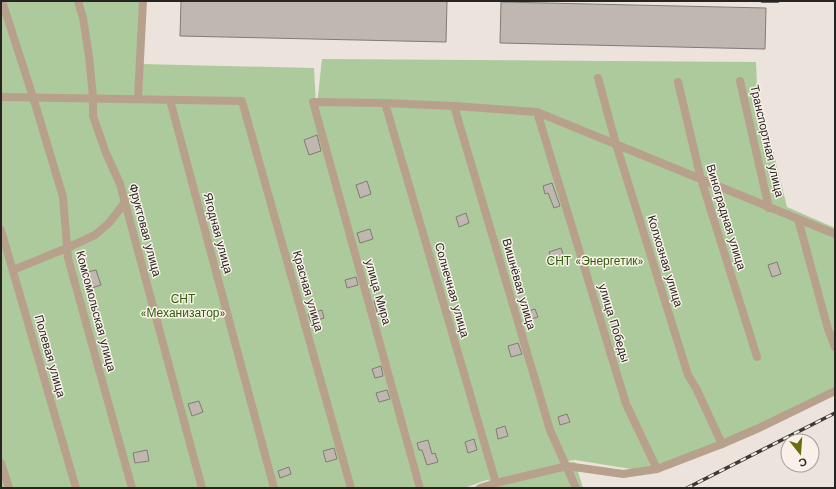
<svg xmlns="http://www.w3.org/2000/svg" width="836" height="489" viewBox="0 0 836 489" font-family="'Work Sans',sans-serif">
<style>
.green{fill:#acca9b}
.building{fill:#bfb7b0;stroke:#827b74}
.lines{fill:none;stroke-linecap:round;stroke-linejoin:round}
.minor{stroke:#b8a18c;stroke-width:8}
.rail-casing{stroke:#3c3935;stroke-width:3.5}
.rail{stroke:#f9f1e9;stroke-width:2;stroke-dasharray:6;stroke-linecap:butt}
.labels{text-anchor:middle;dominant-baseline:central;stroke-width:3;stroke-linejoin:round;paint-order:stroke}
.street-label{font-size:12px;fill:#272421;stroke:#f9f1e9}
.park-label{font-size:12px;fill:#315d09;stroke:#f9f1e9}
</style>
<rect width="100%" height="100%" fill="#ece4dc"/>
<g class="green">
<polygon points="1,1 145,1 141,64 314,68 316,106 422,488 1,488"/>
<polygon points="322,59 756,62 757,86 787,207 835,228 835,394 656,473 575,460 568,461 569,463 575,462 583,488 471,488 488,482 494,482 487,480 464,488 424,488 317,105"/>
</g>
<g class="building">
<polygon points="181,1 447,1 446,42 180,36"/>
<polygon points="501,2 766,8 765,49 500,43"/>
<polygon points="317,135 321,151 309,155 304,140"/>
<polygon points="367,181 371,194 360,198 356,185"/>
<polygon points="552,183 560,206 554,208 548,193 545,194 543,186"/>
<polygon points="466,213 469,223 459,227 456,217"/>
<polygon points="370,229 373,239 360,243 357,233"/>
<polygon points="561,248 564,257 552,260 549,252"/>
<polygon points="777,262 781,274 772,277 768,265"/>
<polygon points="96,270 101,285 88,289 84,273"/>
<polygon points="356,277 358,285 347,288 345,280"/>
<polygon points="381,298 385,310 377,312 374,301"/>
<polygon points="535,309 538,317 528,320 525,312"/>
<polygon points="322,310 324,318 311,322 308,314"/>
<polygon points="518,343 522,354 511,357 508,346"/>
<polygon points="381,366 383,376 375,378 372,369"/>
<polygon points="387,390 390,399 379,402 376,393"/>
<polygon points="199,401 203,412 192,416 188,404"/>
<polygon points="567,414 570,422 560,425 558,417"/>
<polygon points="505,426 508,436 498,439 496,429"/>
<polygon points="474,439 477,450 468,453 465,442"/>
<polygon points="428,440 432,454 435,453 438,462 427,465 422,450 419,450 417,443"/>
<polygon points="334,448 337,459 326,462 323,451"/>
<polygon points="147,450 149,461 135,463 133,453"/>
<polygon points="289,467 291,474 280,478 278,471"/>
</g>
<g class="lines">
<g class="minor">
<polyline points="2,1 33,97 63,197 68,258 132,488"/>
<polyline points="78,1 83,18 89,56 93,98 93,116 106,153 120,184 202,488"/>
<polyline points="598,78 616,144 688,375 696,388 722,444"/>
<polyline points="740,81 769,208"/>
<polyline points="678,82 701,179 757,357"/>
<polyline points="1,97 242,101 351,488"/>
<polyline points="138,98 143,1"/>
<polyline points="170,100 274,488"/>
<polyline points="385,103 496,483"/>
<polyline points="454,106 550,430 576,488"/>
<polyline points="537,112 626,404 657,469"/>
<polyline points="798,219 828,329 835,347"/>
<polyline points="1,230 76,488"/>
<polyline points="13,270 67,248 95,235 110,222 125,202"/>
<polyline points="1,463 9,488"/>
<polyline points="420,488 313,102 385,103 454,106 537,112 835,234"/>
<polyline points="480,488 496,483 567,466 623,474 657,469 722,444 759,428 835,391"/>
</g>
<defs>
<g id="rail">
<polyline points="762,1 778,1"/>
<polyline points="687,488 835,413"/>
</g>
</defs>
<use href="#rail" class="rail-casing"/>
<use href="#rail" class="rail"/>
</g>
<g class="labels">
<g class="street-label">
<text transform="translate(767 141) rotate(77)">Транспортная улица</text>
<text transform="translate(726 217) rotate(73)">Виноградная улица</text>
<text transform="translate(145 230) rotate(75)">Фруктовая улица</text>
<text transform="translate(218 233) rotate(75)">Ягодная улица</text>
<text transform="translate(665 261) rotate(73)">Колхозная улица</text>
<text transform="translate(519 284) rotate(74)">Вишнёвая улица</text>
<text transform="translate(452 290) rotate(74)">Солнечная улица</text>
<text transform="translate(308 291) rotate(74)">Красная улица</text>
<text transform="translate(378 292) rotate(74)">улица Мира</text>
<text transform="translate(96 311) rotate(75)">Комсомольская улица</text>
<text transform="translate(614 323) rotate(73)">улица Победы</text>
<text transform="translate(50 356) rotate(74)">Полевая улица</text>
</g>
<g class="park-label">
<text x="595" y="261">СНТ «Энергетик»</text>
<text x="183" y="299">СНТ<tspan x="183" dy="14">«Механизатор»</tspan></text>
</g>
</g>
<rect width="836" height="489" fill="none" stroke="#272421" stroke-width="4"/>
<g transform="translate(800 453) rotate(163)"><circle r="19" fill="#f9f1e9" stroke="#a59f99"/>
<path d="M0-3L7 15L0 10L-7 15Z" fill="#6b6c0d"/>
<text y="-6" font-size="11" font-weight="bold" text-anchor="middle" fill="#272421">С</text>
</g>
</svg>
